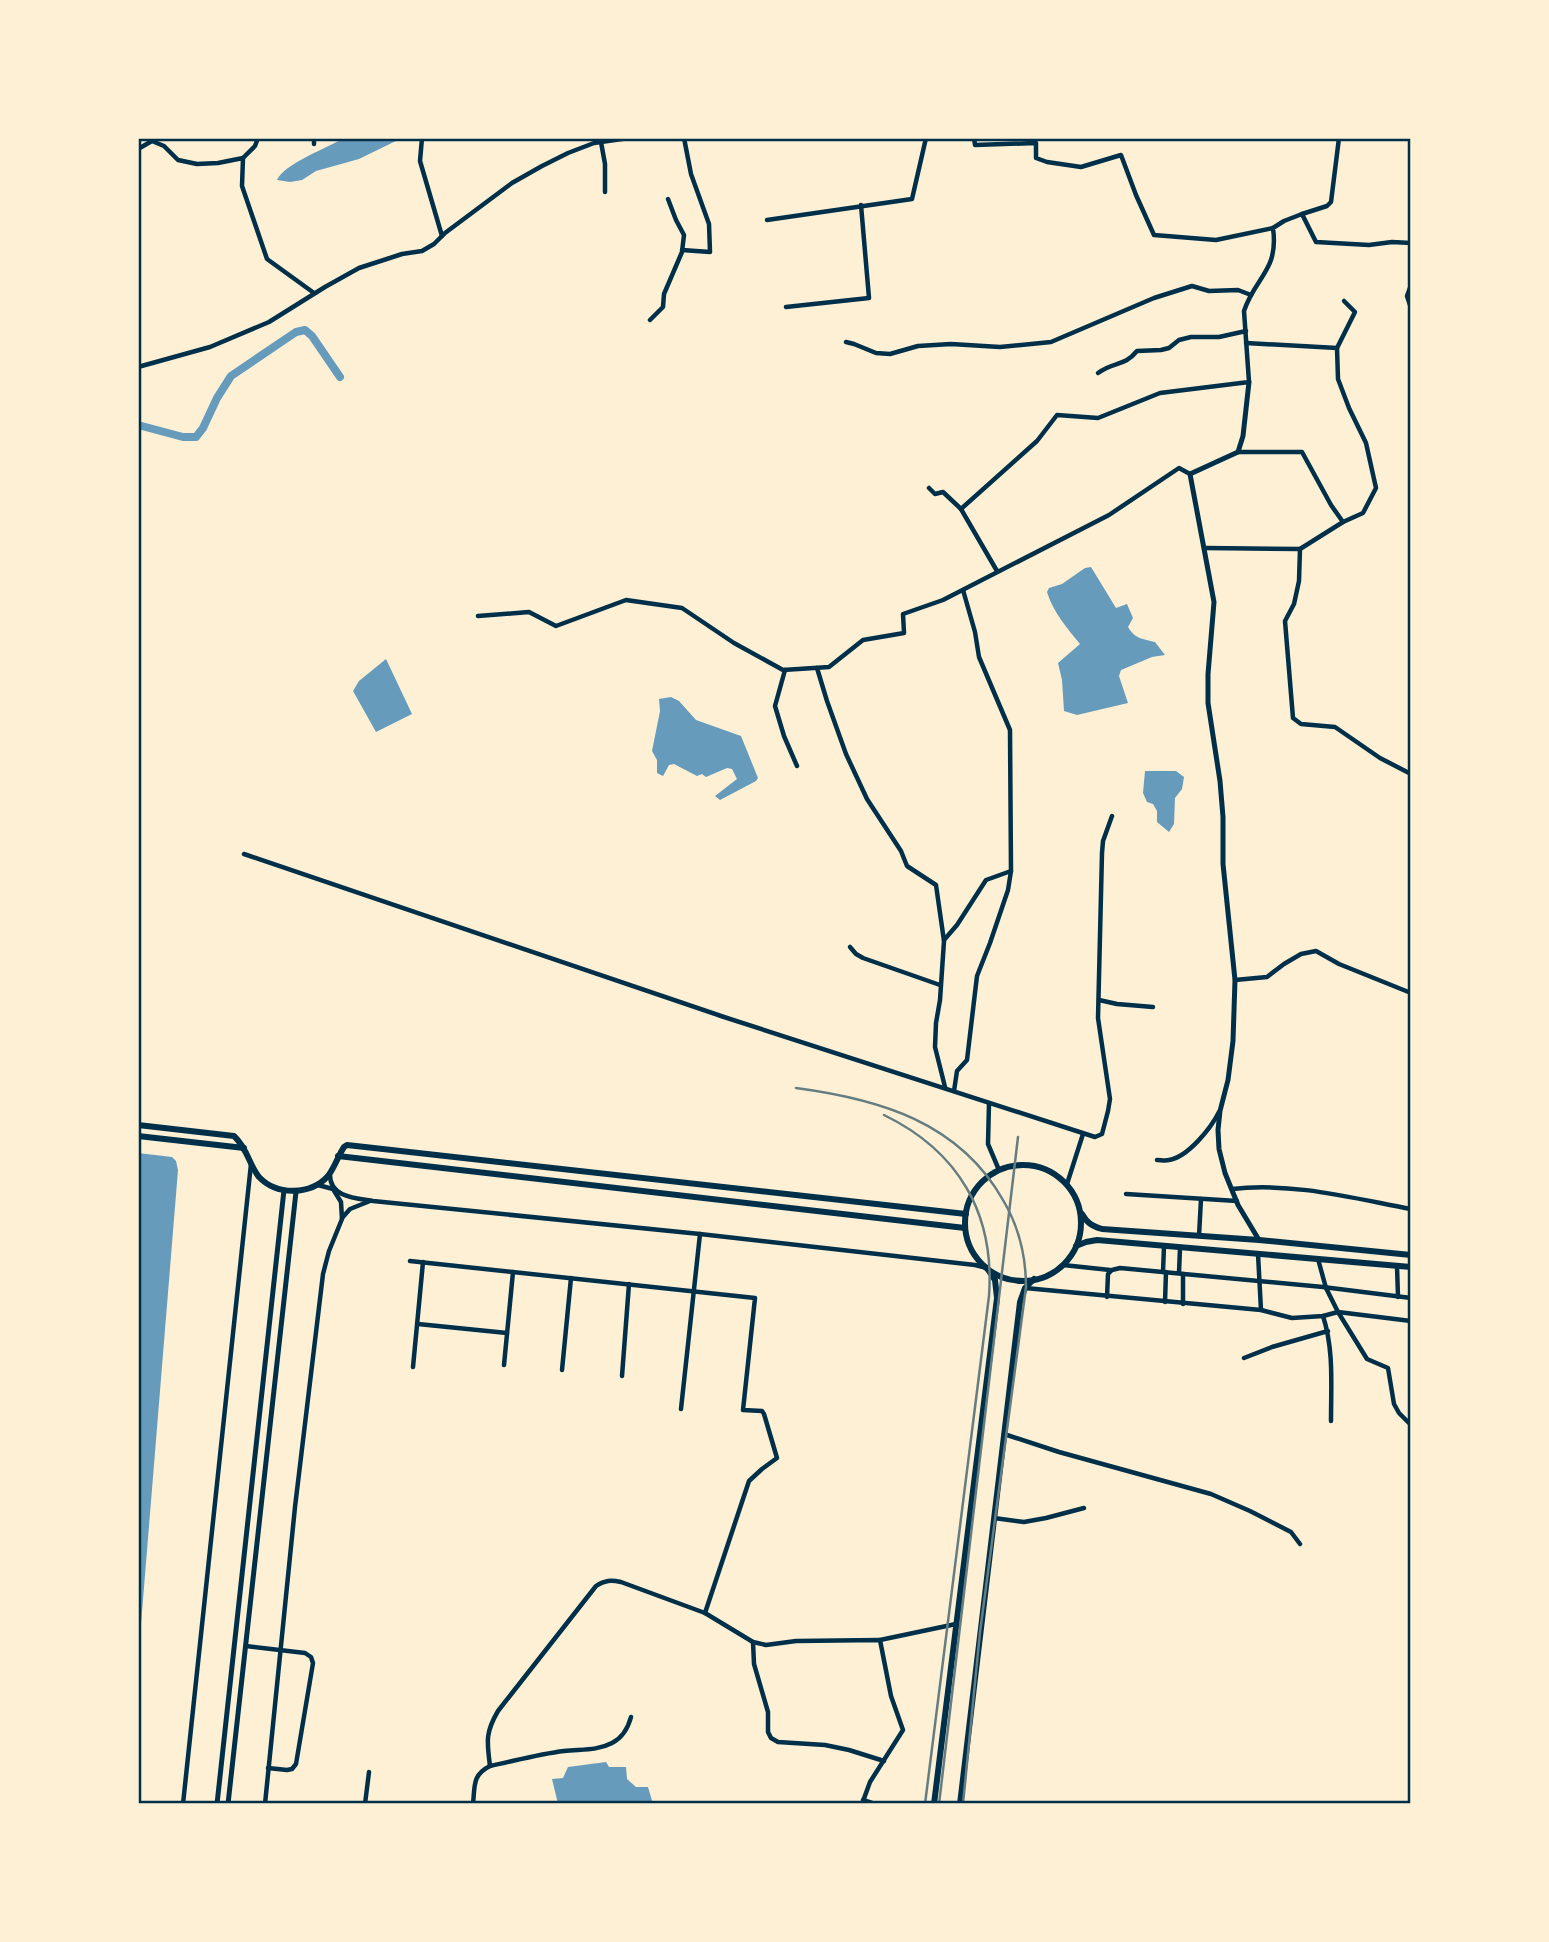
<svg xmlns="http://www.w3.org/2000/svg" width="1549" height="1942" viewBox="0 0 1549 1942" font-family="Arial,sans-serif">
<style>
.water{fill:#669bbc}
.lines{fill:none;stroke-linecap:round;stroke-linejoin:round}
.canal{stroke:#669bbc;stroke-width:8}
.minor{stroke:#003049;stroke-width:4.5}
.tertiary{stroke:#003049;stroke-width:5}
.secondary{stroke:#003049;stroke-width:6}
.rail{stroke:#657d81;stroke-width:2.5}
.neatline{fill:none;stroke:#003049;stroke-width:2.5}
</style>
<rect width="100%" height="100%" fill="#fdf0d5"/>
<g class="water">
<path d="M344,138H402L359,159L316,171L302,180L290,182L277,180C284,164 327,148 344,138Z"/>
<path d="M1091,567L1116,608L1127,604L1133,618L1128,627C1135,639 1143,639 1155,642L1165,655L1152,657L1121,670L1119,676L1128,703L1077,715L1064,711L1062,680L1058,663L1080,644C1067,628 1053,612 1047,592L1049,588L1062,584L1085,568Z"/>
<polygon points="386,659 412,714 376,732 353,691 359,681"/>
<polygon points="671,697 679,701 696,720 741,736 758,778 756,781 720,800 715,796 737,779 732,769 727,768 706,777 702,774 697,776 674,764 669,765 663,776 657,773 657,760 652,751 660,711 659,699"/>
<polygon points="1145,771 1176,771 1184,777 1182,789 1175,798 1174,824 1169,832 1157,822 1157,811 1153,804 1147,802 1143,793"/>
<polygon points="138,1153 172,1157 176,1161 178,1170 138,1661"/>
<polygon points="606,1762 609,1767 626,1767 627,1779 636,1787 648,1787 653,1804 558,1804 552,1779 563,1778 568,1767"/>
</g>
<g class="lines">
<polyline class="canal" points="138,425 183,437 196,437 203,428 217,398 231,376 296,332 305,330 312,336 340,377"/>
<g class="minor">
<polyline points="422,138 420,161 442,236"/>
<polyline points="974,138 975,145 1036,143 1036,158 1047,162 1081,167 1121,155 1136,195 1154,235 1216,240 1273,228"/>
<polyline points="601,142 605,164 605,192"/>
<polyline points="314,144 314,138"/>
<polyline points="138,149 152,141 164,146 178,160 197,164 218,163 243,158 242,186 267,259 314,293"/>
<polyline points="243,158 255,146 258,138"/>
<polyline points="1302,214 1327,206 1331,202 1339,138"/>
<polyline points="767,220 912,199 926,138"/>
<polyline points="682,250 710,252 709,224 691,174 684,138"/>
<polyline points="1411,285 1407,296 1411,308"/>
<polyline points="786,307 869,298 861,205"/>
<polyline points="650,320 663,307 664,294 682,252 684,235 676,220 668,199"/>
<polyline points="846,342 854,344 876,353 890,354 918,346 951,344 1000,347 1051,342 1154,298 1192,286 1209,291 1238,290 1251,295"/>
<polyline points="1246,343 1337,348 1338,379 1349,408 1366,443 1376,488 1363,513 1343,522"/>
<polyline points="1337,348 1355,312 1344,301"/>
<polyline points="138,367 210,347 269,322 325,287 359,268 402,254 422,251 434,244 445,233 512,183 542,166 568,153 594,143 629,138"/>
<path d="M1098,373C1114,361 1124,367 1137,351L1161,350L1169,348L1179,340L1191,337H1219L1246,331"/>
<polyline points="1238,452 1302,452 1331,505 1343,522 1300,549 1299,581 1294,604 1285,621 1293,718 1301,724 1335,727 1380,758 1411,774"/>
<polyline points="929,488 935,494 943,492 961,509 997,571"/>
<path d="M961,509L1037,441L1057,415L1098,418L1160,393L1249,382L1244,311C1255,277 1279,271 1273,228L1284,221L1302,214L1316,242L1369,245L1392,242L1411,243"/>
<polyline points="1205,548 1300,549"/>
<polyline points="478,616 529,612 556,626 626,600 682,608 734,643 783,670 829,667 863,640 904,633 903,614 943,600 1109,515 1179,468 1190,474"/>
<polyline points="817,668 827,701 846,754 867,799 901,851 907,866 936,885 944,941 940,1000 936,1023 935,1047 945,1087"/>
<polyline points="785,670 775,706 784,736 797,766"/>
<polyline points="244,854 721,1016 1095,1137 1102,1134 1108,1111 1110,1099 1098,1018 1102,853 1103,841 1112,816"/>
<polyline points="944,940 957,925 986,880 1011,871"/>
<polyline points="850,947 856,954 863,958 940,985"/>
<polyline points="1235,980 1267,977 1284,964 1301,954 1316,951 1339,964 1411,993"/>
<polyline points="1099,1000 1117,1004 1153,1007"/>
<polyline points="954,1091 957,1071 967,1060 977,976 990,943 1008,890 1011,871 1010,730 979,657 975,632 963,590"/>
<polyline points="989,1103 988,1144 999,1170"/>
<path d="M1157,1160C1161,1160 1165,1161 1169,1160C1188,1157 1211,1128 1219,1112"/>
<path d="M330,1175C330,1197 355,1198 373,1201L700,1234L975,1265L987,1268"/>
<polyline points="1067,1184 1083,1134"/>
<path d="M1232,1189C1292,1182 1352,1198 1411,1209"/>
<polyline points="1126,1194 1237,1201"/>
<polyline points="342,1218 350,1209 370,1201"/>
<polyline points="1199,1236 1201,1199"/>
<polyline points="1258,1254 1261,1310"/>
<polyline points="1318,1259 1326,1288 1338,1312 1367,1359 1388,1368 1394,1404 1399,1413 1411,1425"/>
<polyline points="410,1261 755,1298 743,1410 762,1411 764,1414 777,1458 762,1469 749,1481 705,1613"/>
<polyline points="1063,1265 1110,1270"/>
<polyline points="1397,1266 1398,1297"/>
<polyline points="1163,1272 1164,1246"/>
<polyline points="1179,1273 1180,1248"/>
<polyline points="1025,1288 1261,1310 1292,1318 1323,1316 1338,1312 1411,1321"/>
<polyline points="1107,1297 1108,1274 1112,1270 1120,1268 1323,1287 1411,1298"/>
<polyline points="1165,1302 1166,1272"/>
<polyline points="1183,1304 1183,1274"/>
<path d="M1323,1316C1334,1350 1331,1385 1331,1421"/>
<polyline points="418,1324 507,1333"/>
<polyline points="1244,1358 1272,1347 1328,1331"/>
<polyline points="504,1365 513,1272"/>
<polyline points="413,1367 423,1262"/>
<polyline points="562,1370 571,1278"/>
<polyline points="622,1376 629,1284"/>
<polyline points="681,1409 700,1234"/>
<polyline points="1004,1434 1059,1452 1211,1494 1250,1511 1291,1532 1300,1544"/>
<polyline points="994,1518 1024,1522 1046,1518 1084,1508"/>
<polyline points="880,1640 956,1624"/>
<polyline points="753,1642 754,1664 768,1712 768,1732 771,1738 778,1742 825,1745 849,1750 884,1761"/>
<polyline points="246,1646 305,1653 311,1657 313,1663 296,1764 292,1769 287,1770 268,1768"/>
<path d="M490,1766C487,1742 485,1733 498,1711L596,1586C605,1580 611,1580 621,1582L705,1613L753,1642L766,1645L796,1641L880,1640L891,1696L903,1730L870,1782L862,1804"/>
<polyline points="863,1800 875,1804"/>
<polyline points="183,1804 251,1164"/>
<polyline points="265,1804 295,1507 323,1274 329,1251 342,1219 341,1202 333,1189 318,1185"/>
<polyline points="365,1804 369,1772"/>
<path d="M473,1804C475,1786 472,1775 490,1766C514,1761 539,1754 564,1751C581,1749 597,1751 612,1743C622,1738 628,1728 631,1717"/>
</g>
<g class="tertiary">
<polyline points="1249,382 1243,436 1238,452 1190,474 1214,602 1208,674 1208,703 1220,781 1223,817 1223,864 1235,980 1233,1041 1228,1080 1220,1111 1218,1130 1219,1149 1225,1173 1238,1205 1259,1240"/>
<polyline points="217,1804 284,1190"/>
<polyline points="228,1804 296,1192"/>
</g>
<g class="secondary">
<path d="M138,1125L234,1136C248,1149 249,1165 259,1177C277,1196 311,1195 328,1176C335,1167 338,1156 344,1147L347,1145L966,1214"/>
<polyline points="138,1136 244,1148"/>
<polyline points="338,1156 965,1228"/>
<circle cx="1023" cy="1223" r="58"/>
<path d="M1082,1214C1087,1223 1092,1226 1102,1229L1259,1240L1411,1255"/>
<polyline points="1076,1246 1086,1242 1097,1240 1411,1267"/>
<polyline points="934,1804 997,1298 995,1280 987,1268"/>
<polyline points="960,1804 1020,1302 1025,1288 1034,1279"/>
</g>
<g class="rail">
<path d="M796,1088C879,1099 959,1122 1003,1200C1019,1227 1026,1256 1026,1287L980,1632L963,1804"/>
<path d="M884,1115C958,1151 995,1213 989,1296L925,1804"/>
<polyline points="939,1804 1018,1137"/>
</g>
</g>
<rect width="1549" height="1942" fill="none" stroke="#fdf0d5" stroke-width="280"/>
<rect x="140" y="140" width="1269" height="1662" class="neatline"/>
</svg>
